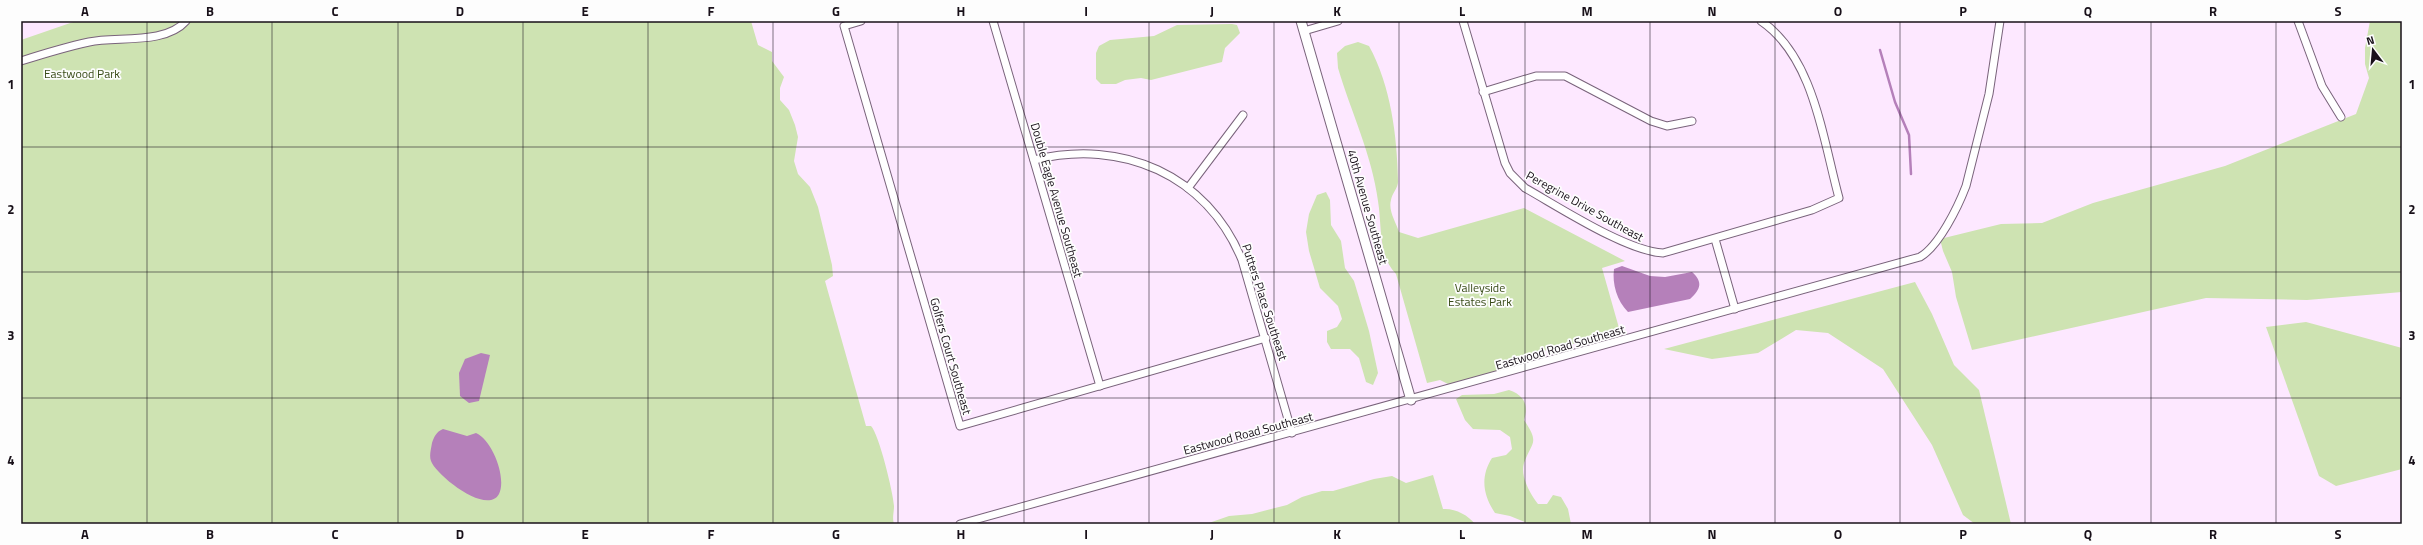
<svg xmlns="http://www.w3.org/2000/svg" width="2423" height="545" viewBox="0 0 2423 545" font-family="'Titillium Web',sans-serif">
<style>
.green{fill:#cee3b2}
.water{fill:#b580ba}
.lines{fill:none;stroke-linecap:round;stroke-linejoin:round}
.stream{stroke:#b580ba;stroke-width:2.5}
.minor-casing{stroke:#79637b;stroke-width:9}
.tertiary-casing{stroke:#79637b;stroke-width:11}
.minor{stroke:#fff;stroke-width:7}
.tertiary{stroke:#fff;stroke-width:9}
.grid{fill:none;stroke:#181019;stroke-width:1;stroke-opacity:0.55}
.labels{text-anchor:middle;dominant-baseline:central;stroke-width:3.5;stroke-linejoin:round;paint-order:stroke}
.park-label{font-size:12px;fill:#384b17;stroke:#fdfdfd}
.street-label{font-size:12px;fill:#181019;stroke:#fdfdfd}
.neatline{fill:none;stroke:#181019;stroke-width:1.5}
.grid-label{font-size:13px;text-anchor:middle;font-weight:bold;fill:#181019}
</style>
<rect width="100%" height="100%" fill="#fde8ff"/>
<g class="green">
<path d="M76,21H751L758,45L772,52V61L784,77L780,88V100L789,110L795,125L798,137L794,161L798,174L810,187L818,207L832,265L833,276L825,281L866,426H871C879,434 893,492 894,506C894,513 892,517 894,524H21V40Z"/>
<polygon points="2370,21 2402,21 2402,292 2307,300 2206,298 1972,350 1956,297 1952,272 1943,251 1940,239 2001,224 2042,223 2093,203 2225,166 2356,114 2369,78 2365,64 2365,48"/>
<polygon points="1232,24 1237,25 1240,33 1225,48 1222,62 1151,80 1141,78 1125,80 1116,84 1101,84 1096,79 1096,53 1099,46 1110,40 1154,36 1177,25"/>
<path d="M1358,42L1369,46C1391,86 1397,136 1398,180C1399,187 1392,193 1391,200C1388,211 1396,222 1399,232L1418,238L1524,208L1625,261L1602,268L1619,328L1591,336L1590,340L1526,355L1513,368L1463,382L1448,384L1440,380L1427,383L1396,274C1378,256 1382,225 1378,201C1372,155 1351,112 1338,68L1337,53L1345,46Z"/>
<polygon points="1326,192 1330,200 1331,225 1341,241 1345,268 1354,281 1369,331 1378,373 1373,385 1366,382 1359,358 1350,349 1331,349 1327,342 1327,331 1337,327 1342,319 1338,306 1320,288 1309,251 1306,232 1309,214 1317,195"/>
<polygon points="1915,282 1932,314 1954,365 1979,390 2011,524 1975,524 1963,515 1932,445 1883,369 1828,333 1796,330 1758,353 1712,359 1664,349"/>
<polygon points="2306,322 2402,348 2402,469 2336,486 2319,476 2266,327"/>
<path d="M1509,390C1524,395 1529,405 1524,420C1540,444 1532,441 1524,463C1520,476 1530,494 1538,504H1547L1553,495L1561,497L1568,509L1571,524H1530L1510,516L1495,513C1483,495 1480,477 1492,458L1506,455L1512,449L1510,437L1500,430L1473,429L1465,420L1456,399L1462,395L1494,394Z"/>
<path d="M1433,475L1443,509C1455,508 1468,515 1475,524H1206L1229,516L1252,514L1287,505L1302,497L1322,491H1333L1374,479L1392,476L1406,483Z"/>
</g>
<g class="water">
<path d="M1622,266L1650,276L1665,277L1692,272C1703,282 1701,289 1690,299L1628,312C1617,301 1612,284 1614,269Z"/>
<polygon points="481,353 490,355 479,401 469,403 460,396 459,373 465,359"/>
<path d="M443,429L467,436L476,433C492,440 507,477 499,494C487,516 436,475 431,461C429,456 431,449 432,443C434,437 436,432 443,429Z"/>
</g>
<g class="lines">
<polyline class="stream" points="1880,50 1895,102 1909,135 1911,174"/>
<defs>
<g id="minor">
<polyline points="861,21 844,26 960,426 1266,338"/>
<polyline points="993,21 1100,386"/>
<path d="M1463,21L1505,163L1510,173L1525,188C1559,207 1626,251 1663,253L1812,210L1839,198C1823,140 1814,57 1761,21"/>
<polyline points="2298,21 2322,86 2341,117"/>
<polyline points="1304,31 1338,21"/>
<path d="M21,61C43,54 66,47 89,42C117,36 165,45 186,21"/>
<polyline points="1483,92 1536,76 1565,76 1651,121 1667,126 1692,121"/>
<path d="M1034,160C1122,138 1207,175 1242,260L1292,433"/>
<polyline points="1188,188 1243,115"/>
<polyline points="1715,239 1735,309"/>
<path d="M960,524L1920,257C1939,246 1958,207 1966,186L1989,94L2000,21"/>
</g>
<polyline id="tertiary" points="1301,21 1411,400"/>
</defs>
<use href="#minor" class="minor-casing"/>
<use href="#tertiary" class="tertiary-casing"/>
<use href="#minor" class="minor"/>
<use href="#tertiary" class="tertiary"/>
</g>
<path class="grid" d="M147,21V524M272,21V524M398,21V524M523,21V524M648,21V524M773,21V524M898,21V524M1024,21V524M1149,21V524M1274,21V524M1399,21V524M1525,21V524M1650,21V524M1775,21V524M1900,21V524M2025,21V524M2151,21V524M2276,21V524M21,147H2402M21,272H2402M21,398H2402"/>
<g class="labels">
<g class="park-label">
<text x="82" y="73">Eastwood Park</text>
<text x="1480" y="287">Valleyside<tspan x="1480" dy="14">Estates Park</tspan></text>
</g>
<g class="street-label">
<text transform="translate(1057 200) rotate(74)">Double Eagle Avenue Southeast</text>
<text transform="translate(1585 206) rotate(29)">Peregrine Drive Southeast</text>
<text transform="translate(1368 207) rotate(74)">40th Avenue Southeast</text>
<text transform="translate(1265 302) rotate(72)">Putters Place Southeast</text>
<text transform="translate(1560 347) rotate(-16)">Eastwood Road Southeast</text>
<text transform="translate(951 356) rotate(74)">Golfers Court Southeast</text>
<text transform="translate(1248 433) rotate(-15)">Eastwood Road Southeast</text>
</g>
</g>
<rect width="2423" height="545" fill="none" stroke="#fdfdfd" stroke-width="44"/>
<g transform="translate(2373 50) rotate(344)" stroke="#fdfdfd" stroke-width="3" paint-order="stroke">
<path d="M0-3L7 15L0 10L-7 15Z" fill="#181019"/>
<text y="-6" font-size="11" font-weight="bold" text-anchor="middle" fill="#181019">N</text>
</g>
<rect x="22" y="22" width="2379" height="501" class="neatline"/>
<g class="grid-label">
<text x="85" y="16">A</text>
<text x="210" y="16">B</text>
<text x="335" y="16">C</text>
<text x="460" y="16">D</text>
<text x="585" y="16">E</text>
<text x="711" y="16">F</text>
<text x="836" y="16">G</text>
<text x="961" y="16">H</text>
<text x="1086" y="16">I</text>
<text x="1212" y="16">J</text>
<text x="1337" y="16">K</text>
<text x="1462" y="16">L</text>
<text x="1587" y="16">M</text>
<text x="1712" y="16">N</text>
<text x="1838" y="16">O</text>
<text x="1963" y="16">P</text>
<text x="2088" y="16">Q</text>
<text x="2213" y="16">R</text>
<text x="2338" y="16">S</text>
<text x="11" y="89">1</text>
<text x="2412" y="89">1</text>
<text x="11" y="214">2</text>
<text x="2412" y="214">2</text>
<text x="11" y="340">3</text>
<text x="2412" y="340">3</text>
<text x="11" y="465">4</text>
<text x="2412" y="465">4</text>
<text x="85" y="539">A</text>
<text x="210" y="539">B</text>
<text x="335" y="539">C</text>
<text x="460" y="539">D</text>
<text x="585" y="539">E</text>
<text x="711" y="539">F</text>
<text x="836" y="539">G</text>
<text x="961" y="539">H</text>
<text x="1086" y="539">I</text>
<text x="1212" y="539">J</text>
<text x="1337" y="539">K</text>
<text x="1462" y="539">L</text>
<text x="1587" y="539">M</text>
<text x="1712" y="539">N</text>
<text x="1838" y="539">O</text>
<text x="1963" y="539">P</text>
<text x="2088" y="539">Q</text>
<text x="2213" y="539">R</text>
<text x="2338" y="539">S</text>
</g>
</svg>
